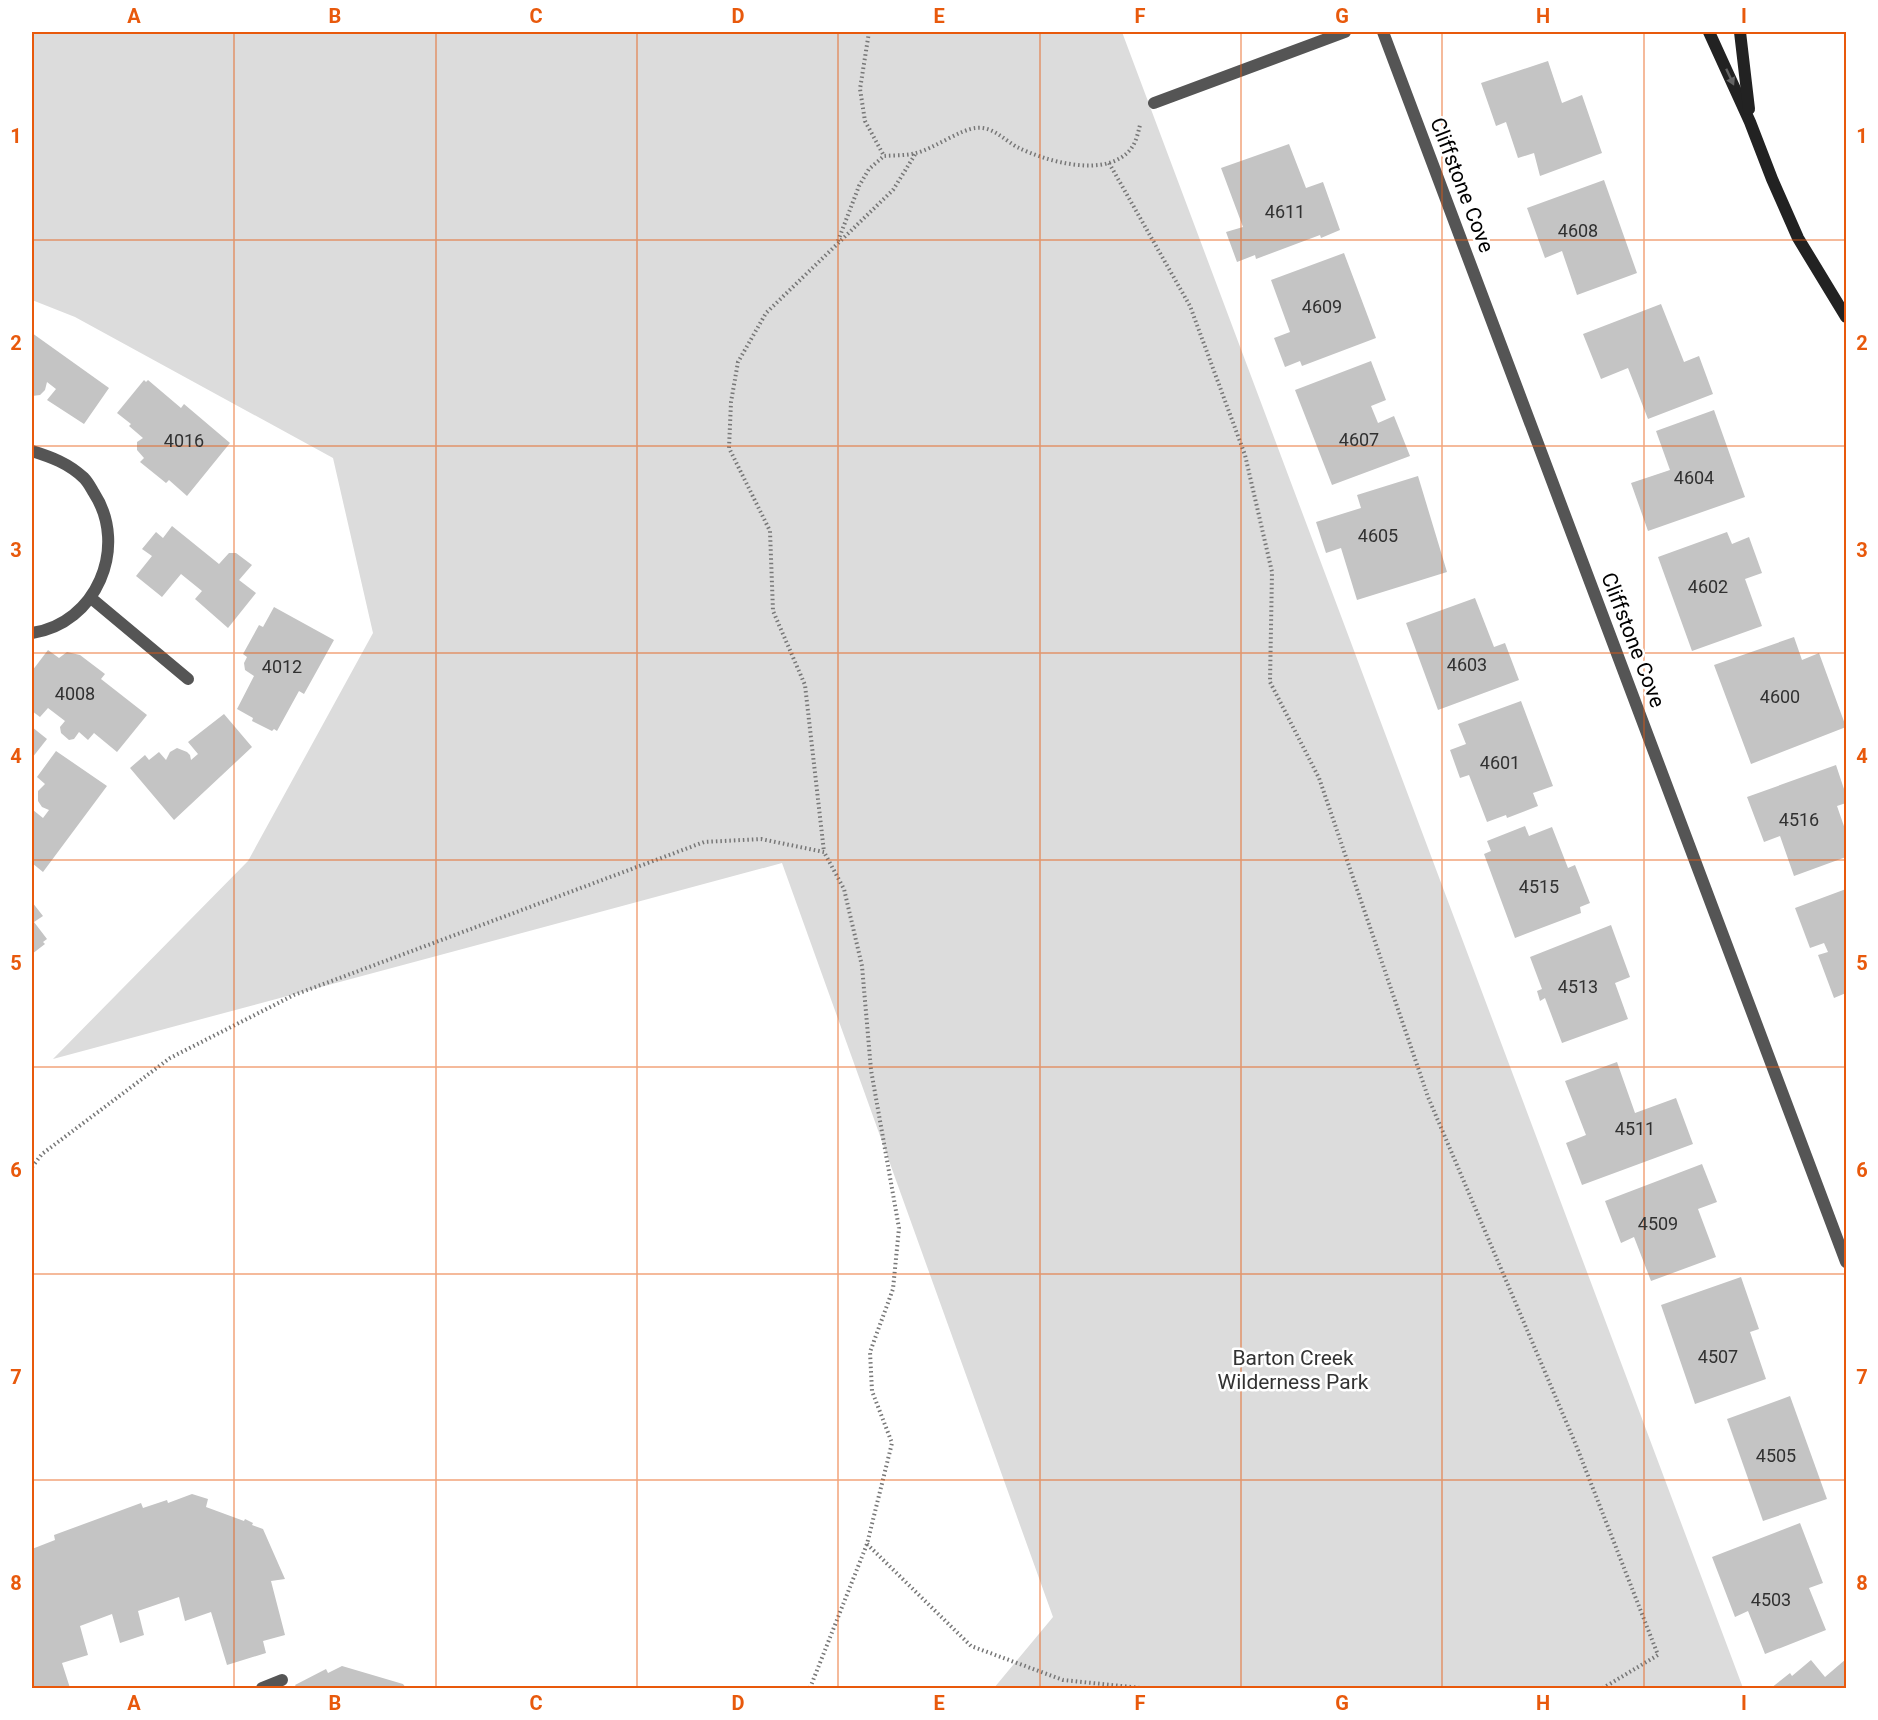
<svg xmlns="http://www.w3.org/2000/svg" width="1878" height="1720" viewBox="0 0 1878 1720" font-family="Roboto,sans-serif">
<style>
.green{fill:#dcdcdc}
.building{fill:#c4c4c4}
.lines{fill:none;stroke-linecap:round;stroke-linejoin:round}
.path{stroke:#777;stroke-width:4;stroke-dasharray:1.5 3;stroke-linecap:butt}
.lane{stroke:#555;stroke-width:12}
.street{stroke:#555;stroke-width:12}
.secondary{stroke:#222;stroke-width:12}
.oneway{fill:#646464}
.grid{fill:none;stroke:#e8590c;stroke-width:1.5;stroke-opacity:0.55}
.labels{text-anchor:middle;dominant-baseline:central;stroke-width:5;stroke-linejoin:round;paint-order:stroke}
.number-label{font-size:18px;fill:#313131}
.street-label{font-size:21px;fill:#000;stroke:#fff}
.park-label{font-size:21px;fill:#333;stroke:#fff}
.neatline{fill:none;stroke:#e8590c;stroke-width:2}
.grid-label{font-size:20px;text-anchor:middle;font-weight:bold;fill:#e8590c}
</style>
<rect width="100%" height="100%" fill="#fff"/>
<polygon class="green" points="32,32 1122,32 1743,1688 994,1688 1053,1617 782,863 53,1059 248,861 373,633 333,458 75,317 32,300"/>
<g class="building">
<polygon points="1548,61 1562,103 1582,95 1602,153 1540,176 1534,153 1518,158 1506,122 1496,126 1481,83"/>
<polygon points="1289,144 1306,188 1323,182 1340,230 1321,238 1320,235 1256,259 1255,255 1237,262 1226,232 1243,227 1221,168"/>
<polygon points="1604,180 1637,273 1577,295 1562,251 1545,258 1527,208"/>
<polygon points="1344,253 1376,338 1302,366 1300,361 1285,367 1274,338 1290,332 1271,280"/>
<polygon points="1661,304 1684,362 1699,356 1713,394 1648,419 1628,368 1601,379 1583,334"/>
<polygon points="32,333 109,388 84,424 47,400 56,389 47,382 45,390 40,395 32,396"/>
<polygon points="1371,361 1386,400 1371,406 1378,423 1394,416 1410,456 1332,485 1295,390"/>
<polygon points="144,380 146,382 148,380 181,408 184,404 230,443 187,496 169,480 166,483 140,462 144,458 137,450 137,442 143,438 129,426 131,424 117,413"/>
<polygon points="1714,410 1745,497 1648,531 1631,483 1670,470 1656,431"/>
<polygon points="1418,476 1447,572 1357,600 1341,548 1326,553 1316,522 1361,508 1357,495"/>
<polygon points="172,526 219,564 229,553 236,553 252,565 239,580 256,593 228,628 195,599 202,591 181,574 162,597 136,576 152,556 142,549 156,532 163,538"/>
<polygon points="1727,532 1732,544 1749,537 1762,573 1745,579 1762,626 1692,651 1658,557"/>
<polygon points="1475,598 1494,647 1505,643 1519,680 1438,710 1406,623"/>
<polygon points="274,607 334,640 304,694 299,691 277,731 274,729 272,731 252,721 253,718 237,709 254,676 245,670 244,663 247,657 243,654 259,625 263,627"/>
<polygon points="1794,637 1802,660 1819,653 1846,727 1751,764 1714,665"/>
<polygon points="48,650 59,658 67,652 80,655 105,674 101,679 147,715 117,752 94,733 88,740 79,732 74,739 69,740 61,733 60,727 65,721 48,708 40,717 32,711 32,671"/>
<polygon points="1521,701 1553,786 1533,793 1538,806 1507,818 1506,815 1487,822 1469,775 1460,778 1450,750 1466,744 1458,724"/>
<polygon points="224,714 252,747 174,820 130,768 145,755 149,760 159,752 166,760 170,752 177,748 187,752 190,755 191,760 198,754 188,742"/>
<polygon points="32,727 47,739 32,758"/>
<polygon points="56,751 107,786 43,872 32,863 32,813 33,810 43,818 49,810 42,807 38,801 38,791 45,784 37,777"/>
<polygon points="1836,765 1846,795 1846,803 1837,806 1846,832 1846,857 1794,876 1780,836 1764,842 1747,797"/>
<polygon points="1525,826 1529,836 1552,827 1568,868 1575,865 1590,903 1580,907 1581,913 1515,938 1484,854 1491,851 1487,841"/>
<polygon points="1846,889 1846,993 1834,998 1818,955 1828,952 1824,943 1810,948 1795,908"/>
<polygon points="32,902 43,916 34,922 47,939 43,942 45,944 32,954"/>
<polygon points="1611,925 1630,977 1615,983 1628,1019 1562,1043 1545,998 1540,1001 1537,991 1542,989 1530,957"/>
<polygon points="1617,1062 1635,1113 1676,1098 1693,1144 1582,1185 1566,1143 1586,1135 1565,1081"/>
<polygon points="1702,1164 1717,1202 1698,1209 1716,1257 1651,1281 1634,1237 1621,1243 1605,1201"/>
<polygon points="1741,1277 1759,1329 1750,1332 1766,1379 1695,1404 1661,1305"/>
<polygon points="1790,1396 1827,1499 1763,1521 1727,1419"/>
<polygon points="192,1494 208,1499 206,1507 244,1521 245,1519 253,1523 252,1525 263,1529 285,1579 271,1581 285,1635 263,1641 266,1653 227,1665 211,1612 185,1621 179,1597 138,1611 144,1635 120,1643 112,1614 80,1626 88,1655 62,1663 70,1688 32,1688 32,1549 55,1540 54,1535 141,1503 143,1508 167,1500 168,1503"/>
<polygon points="1800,1523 1823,1583 1809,1588 1826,1630 1765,1654 1748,1611 1735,1617 1712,1557"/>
<polygon points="1846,1659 1846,1688 1771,1688 1790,1673 1792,1676 1811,1660 1825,1677"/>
<polygon points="342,1666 403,1684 406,1688 297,1688 295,1685 326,1669 328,1673"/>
</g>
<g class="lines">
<g class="path">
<path d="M869,32L860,89L865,121L884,156C894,155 906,156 916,153C933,149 961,129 976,128C992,126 1003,139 1017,147C1045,161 1105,179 1130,150C1136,143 1138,133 1140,125"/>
<polyline points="1109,163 1190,306 1245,455 1272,572 1270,682 1319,778 1428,1097 1576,1445 1658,1655 1603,1688"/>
<polyline points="838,241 859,186 869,169 884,156"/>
<polyline points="32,1167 42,1154 170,1058 294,995 704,842 761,839 824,852 805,685 773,611 770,531 729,448 731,402 738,362 766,313 893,190 916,153"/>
<polyline points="867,1544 971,1646 1063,1680 1141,1688"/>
<polyline points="810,1688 867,1544 892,1443 872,1391 870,1352 893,1289 899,1228 871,1070 862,966 844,889 824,852"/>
</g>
<g class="lane">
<polyline points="91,598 188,679"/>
<polyline points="262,1688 282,1680"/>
</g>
<g class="street">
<polyline points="1383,32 1846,1262"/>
<polyline points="1154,103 1345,32"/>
<path d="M32,451C51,457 68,463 84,478C88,482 91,488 94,493C129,547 96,624 32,633"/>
</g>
<g class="secondary">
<polyline points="1709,32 1750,122 1772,179 1798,238 1846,317"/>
<polyline points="1740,32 1749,109"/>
</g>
</g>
<defs><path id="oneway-solid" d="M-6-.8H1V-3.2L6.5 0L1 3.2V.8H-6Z" transform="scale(1.5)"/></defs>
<use class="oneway" href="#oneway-solid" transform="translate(1730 77) rotate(65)"/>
<path class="grid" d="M234,32V1688M436,32V1688M637,32V1688M838,32V1688M1040,32V1688M1241,32V1688M1442,32V1688M1644,32V1688M32,240H1846M32,446H1846M32,653H1846M32,860H1846M32,1067H1846M32,1274H1846M32,1480H1846"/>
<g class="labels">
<g class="number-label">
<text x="1285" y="211">4611</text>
<text x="1578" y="230">4608</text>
<text x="1322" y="306">4609</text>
<text x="1359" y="439">4607</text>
<text x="184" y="440">4016</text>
<text x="1694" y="477">4604</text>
<text x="1378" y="535">4605</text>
<text x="1708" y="586">4602</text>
<text x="1467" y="664">4603</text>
<text x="282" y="666">4012</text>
<text x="75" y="693">4008</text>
<text x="1780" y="696">4600</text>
<text x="1500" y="762">4601</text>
<text x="1799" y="819">4516</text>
<text x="1539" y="886">4515</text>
<text x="1578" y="986">4513</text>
<text x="1635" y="1128">4511</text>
<text x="1658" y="1223">4509</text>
<text x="1718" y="1356">4507</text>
<text x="1776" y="1455">4505</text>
<text x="1771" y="1599">4503</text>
</g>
<g class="street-label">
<text transform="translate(1462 185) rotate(69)">Cliffstone Cove</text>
<text transform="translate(1633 640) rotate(69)">Cliffstone Cove</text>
</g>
<g class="park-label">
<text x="1293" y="1358">Barton Creek<tspan x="1293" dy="24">Wilderness Park</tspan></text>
</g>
</g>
<rect width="1878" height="1720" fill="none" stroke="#ffffff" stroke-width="66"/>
<rect x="33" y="33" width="1812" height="1654" class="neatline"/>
<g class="grid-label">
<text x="134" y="23">A</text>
<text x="335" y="23">B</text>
<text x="536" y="23">C</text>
<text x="738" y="23">D</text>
<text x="939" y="23">E</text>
<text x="1140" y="23">F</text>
<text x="1342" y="23">G</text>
<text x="1543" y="23">H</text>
<text x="1744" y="23">I</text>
<text x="16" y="143">1</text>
<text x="1862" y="143">1</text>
<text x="16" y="350">2</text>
<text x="1862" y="350">2</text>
<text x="16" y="557">3</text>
<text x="1862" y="557">3</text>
<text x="16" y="763">4</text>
<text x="1862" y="763">4</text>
<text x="16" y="970">5</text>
<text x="1862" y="970">5</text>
<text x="16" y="1177">6</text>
<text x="1862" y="1177">6</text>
<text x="16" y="1384">7</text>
<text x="1862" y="1384">7</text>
<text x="16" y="1590">8</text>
<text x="1862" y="1590">8</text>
<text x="134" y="1710">A</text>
<text x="335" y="1710">B</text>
<text x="536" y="1710">C</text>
<text x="738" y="1710">D</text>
<text x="939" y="1710">E</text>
<text x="1140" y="1710">F</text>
<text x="1342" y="1710">G</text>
<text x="1543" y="1710">H</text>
<text x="1744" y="1710">I</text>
</g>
</svg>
